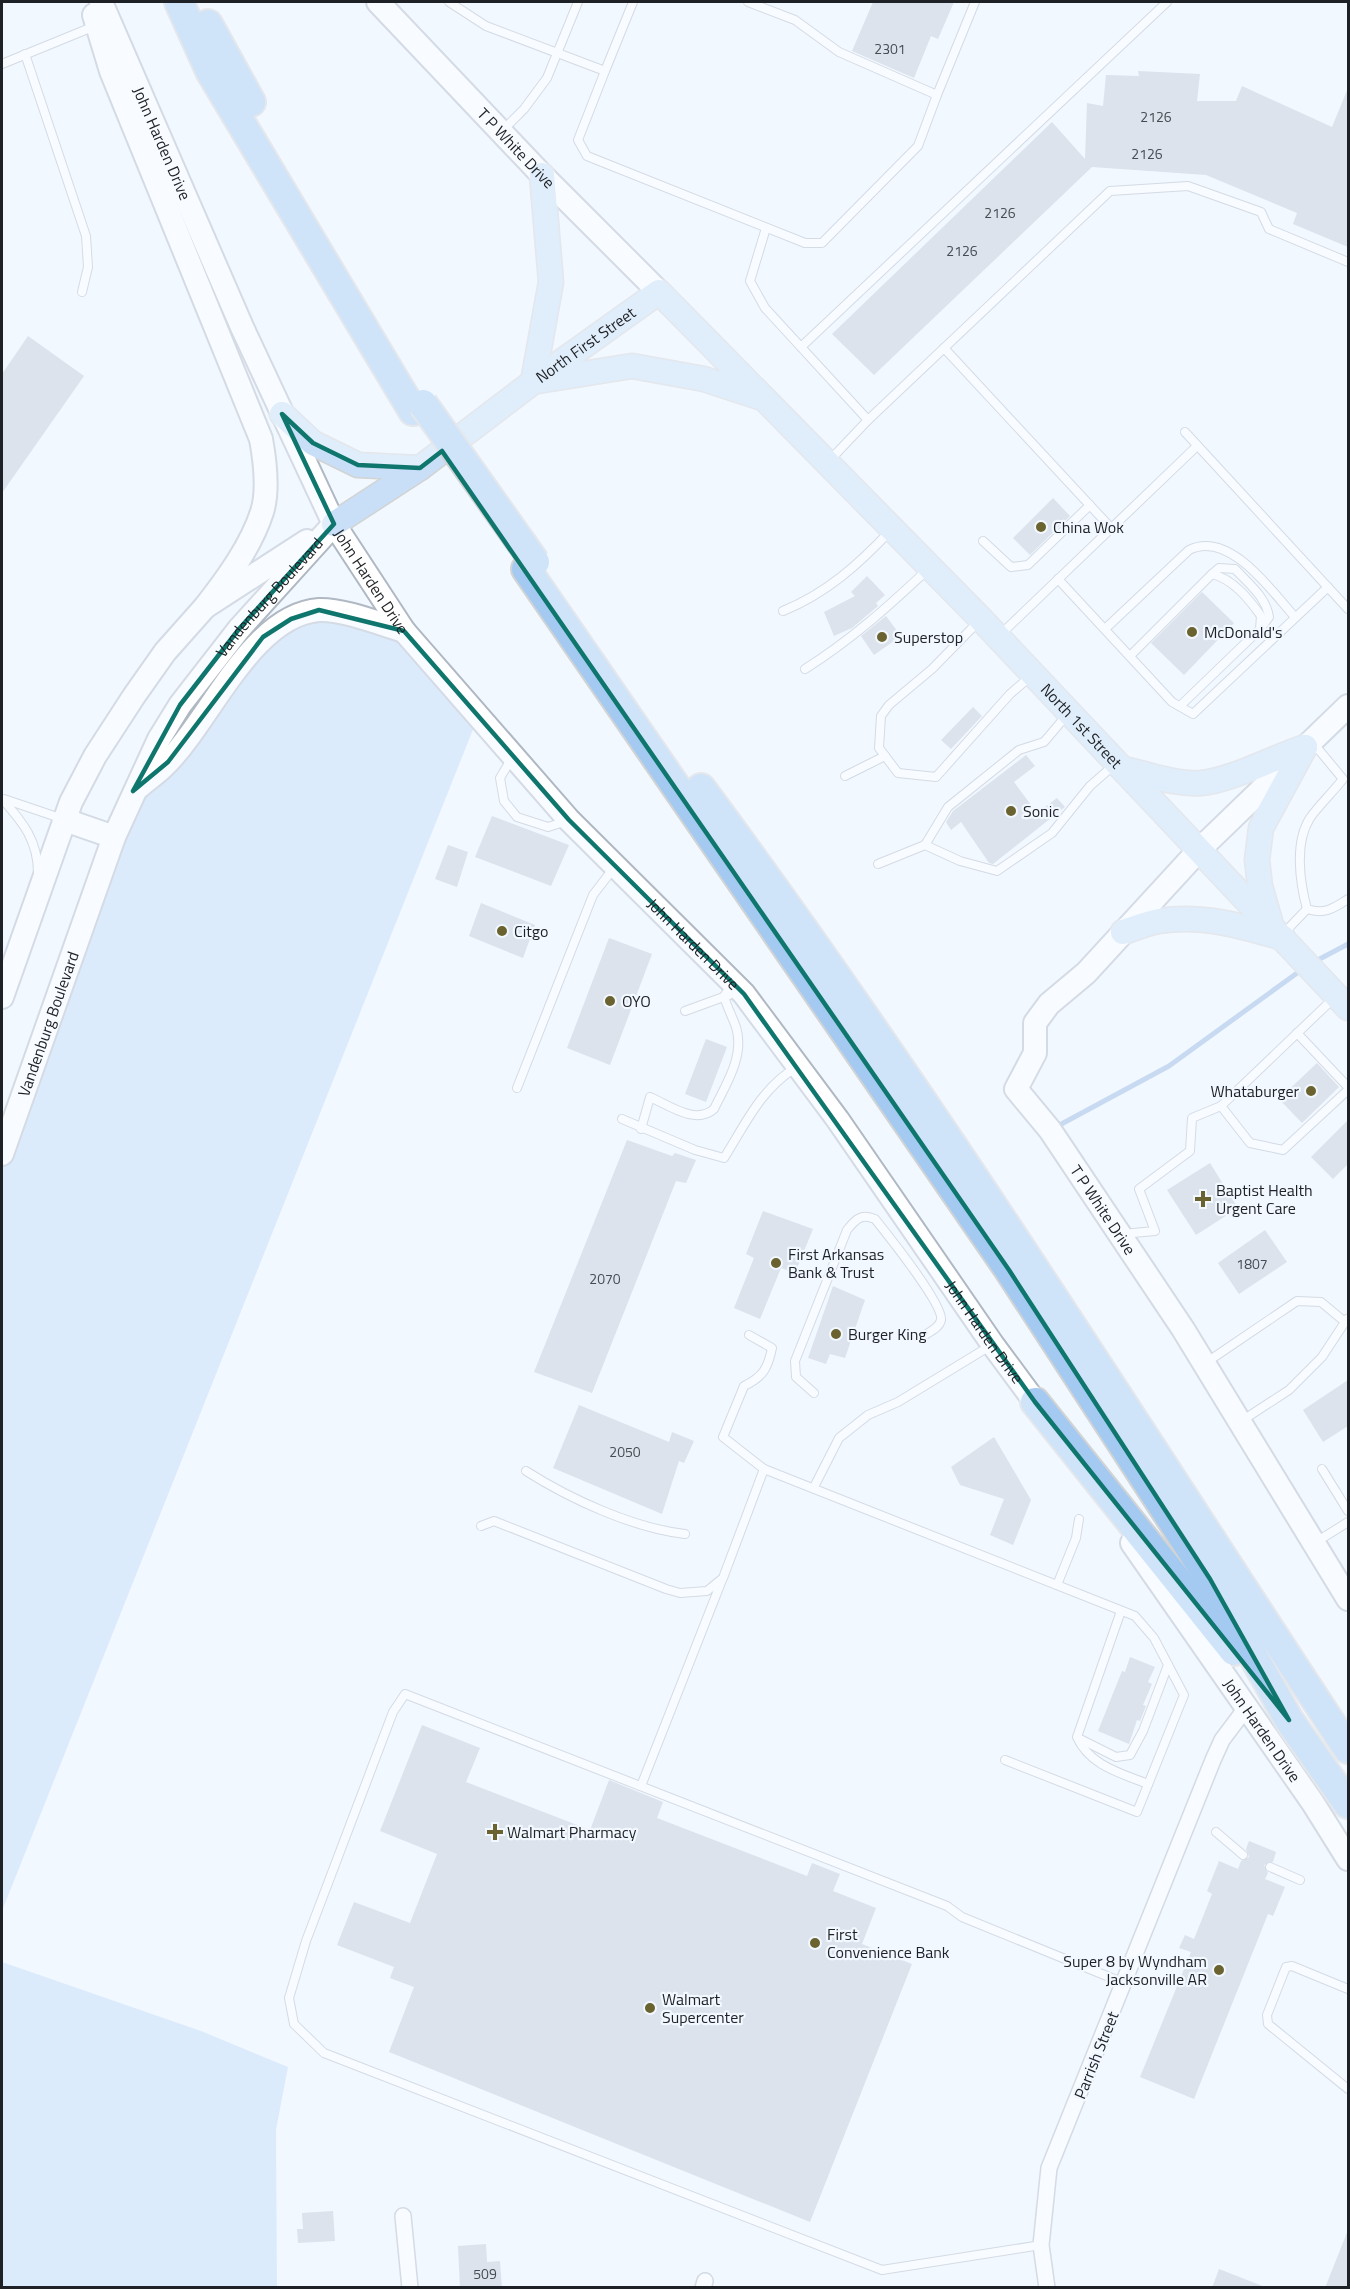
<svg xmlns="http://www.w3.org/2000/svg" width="1350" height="2289" viewBox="0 0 1350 2289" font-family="'Titillium Web',sans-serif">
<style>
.green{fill:#c0dbf9}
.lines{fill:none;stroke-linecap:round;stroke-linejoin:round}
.stream{stroke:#92b7e1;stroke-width:5}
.building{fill:#c0c9d4}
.lane-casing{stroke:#afb8c3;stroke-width:10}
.street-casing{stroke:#afb8c3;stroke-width:18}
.secondary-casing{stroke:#afb8c3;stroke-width:26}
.primary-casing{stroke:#d2d3d3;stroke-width:27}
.highway-casing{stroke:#d2d3d3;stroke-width:32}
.lane{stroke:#fff;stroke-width:8}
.street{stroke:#fff;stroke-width:15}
.secondary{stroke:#fff;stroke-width:22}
.primary{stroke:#c9dff7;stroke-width:24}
.highway{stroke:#a5caf2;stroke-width:28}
.highway-bridge-casing{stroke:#d2d3d3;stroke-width:32;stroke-linecap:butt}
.highway-bridge{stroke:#a5caf2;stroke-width:28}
.marked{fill:none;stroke:#0f766e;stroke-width:4.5;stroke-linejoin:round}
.poi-dot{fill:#6a622f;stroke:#f2f8ff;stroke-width:2}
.labels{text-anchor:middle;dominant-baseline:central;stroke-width:4.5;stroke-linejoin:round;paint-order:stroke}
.number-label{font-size:14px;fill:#464b51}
.street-label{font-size:16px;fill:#1e2125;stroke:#f2f8ff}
.poi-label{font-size:16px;fill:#1e2125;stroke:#f2f8ff;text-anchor:start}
</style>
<rect width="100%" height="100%" fill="#f2f8ff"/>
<g class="green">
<polygon points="307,609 404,631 478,717 2,1911 2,1154 133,791 239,629"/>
<polygon points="2,1962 201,2031 288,2067 276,2130 277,2287 2,2287"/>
</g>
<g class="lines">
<g class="stream">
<polyline points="1314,962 1348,944"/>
<polyline points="1054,1128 1169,1066 1304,968"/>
</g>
</g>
<g class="building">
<polygon points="873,2 954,2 938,39 931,36 914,78 852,51"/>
<polygon points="1138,71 1200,74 1197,101 1236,101 1242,86 1332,127 1348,88 1348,247 1293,224 1297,213 1206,175 1092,167 874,375 832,334 1052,122 1085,159 1087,103 1103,106 1106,75 1139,76"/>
<polygon points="28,336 84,376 2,493 2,374"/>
<polygon points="1053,498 1070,516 1030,555 1013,538"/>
<polygon points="867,576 885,595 876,603 878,606 852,628 834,636 824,612 855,596 851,592"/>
<polygon points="1202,592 1234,623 1184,675 1151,643"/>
<polygon points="886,616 901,636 874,655 861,636"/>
<polygon points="973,707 982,716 951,749 941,740"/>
<polygon points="1026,755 1035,766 1014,782 1037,813 1057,798 1065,807 993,864 989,863 961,822 951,830 946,822 953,811"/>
<polygon points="492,816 569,845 551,886 475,857"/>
<polygon points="448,845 468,852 457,887 435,879"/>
<polygon points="481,903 535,925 523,958 469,936"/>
<polygon points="609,938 652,954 610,1065 567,1048"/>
<polygon points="706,1039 727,1047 706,1102 685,1094"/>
<polygon points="1317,1063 1339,1087 1302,1123 1279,1099"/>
<polygon points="1348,1120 1348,1164 1333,1179 1311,1157"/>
<polygon points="627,1140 672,1156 675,1153 696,1160 686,1183 676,1181 592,1393 534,1372"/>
<polygon points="1210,1163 1238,1208 1196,1235 1167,1190"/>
<polygon points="763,1211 813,1229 795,1273 781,1268 760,1319 734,1308 754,1258 746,1254"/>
<polygon points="1265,1230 1287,1262 1239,1294 1218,1263"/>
<polygon points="833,1286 865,1300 845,1358 830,1354 826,1364 808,1358"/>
<polygon points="1348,1380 1348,1426 1323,1442 1303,1410"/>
<polygon points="579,1405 669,1442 672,1432 694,1441 684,1463 679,1461 662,1514 553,1468"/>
<polygon points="994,1437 1031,1500 1013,1545 990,1535 1004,1499 960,1485 951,1467"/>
<polygon points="1130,1657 1155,1667 1148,1682 1152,1684 1143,1705 1146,1706 1140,1721 1137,1720 1129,1744 1098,1731 1122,1671 1125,1672"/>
<polygon points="422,1725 480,1748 466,1782 590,1830 609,1780 663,1802 657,1818 807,1876 812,1863 840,1874 833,1891 876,1908 862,1944 912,1964 810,2222 389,2052 414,1987 390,1978 394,1967 337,1945 354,1902 410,1923 437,1854 380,1831"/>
<polygon points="1249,1841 1276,1852 1273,1862 1264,1865 1268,1873 1265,1879 1285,1887 1273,1916 1268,1914 1194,2099 1140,2077 1191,1952 1179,1948 1185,1935 1194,1939 1212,1894 1207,1891 1219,1861 1238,1869 1241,1861 1249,1857 1246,1849"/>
<polygon points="333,2211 335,2241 298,2243 297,2229 303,2229 302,2213"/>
<polygon points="1348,2230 1348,2288 1325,2288"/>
<polygon points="486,2244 487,2262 500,2261 502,2288 460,2288 458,2246"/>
<polygon points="1219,2269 1265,2287 1265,2288 1212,2288"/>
</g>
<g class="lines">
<defs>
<g id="lane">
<polyline points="449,2 486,26 605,71 578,140 587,156 805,243 822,243 918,146 937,95 839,52 795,20 748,2"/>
<polyline points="25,54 86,236 88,267 82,292"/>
<polyline points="2,64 95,26"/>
<polyline points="605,71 633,2"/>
<polyline points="937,95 975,2"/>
<polyline points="503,130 524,109 547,78 578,2"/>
<polyline points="766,228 750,281 765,308 868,420"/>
<polyline points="801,347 1167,2"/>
<polyline points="944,348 1111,528"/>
<polyline points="1185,432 1348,609"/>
<polyline points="830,460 868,420 1110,191 1188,186 1261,212 1269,229 1348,262"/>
<polyline points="983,541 1011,567 1028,565 1090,505"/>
<path d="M1212,574L1219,568L1235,569C1249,584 1266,597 1269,617L1261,628"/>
<polyline points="1058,579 1172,702 1193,714 1328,587"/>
<path d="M783,611C827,593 859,564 891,530"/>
<polyline points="980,620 932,669 889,705 881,716 879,748 898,773 936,777 1010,694 1031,676"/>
<path d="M1105,629L1189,550C1229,530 1271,590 1294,616"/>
<polyline points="1001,634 1197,446"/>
<path d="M1130,656L1212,574C1233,579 1249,599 1261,616L1260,629L1180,706"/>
<path d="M805,669C851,640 889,606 929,568"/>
<polyline points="512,758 500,778 504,801 517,817 548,827 567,821"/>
<polyline points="845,776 885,756"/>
<path d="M2,799C23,822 38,841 38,873"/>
<polyline points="4,799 63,819"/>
<polyline points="925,845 960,861 997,871 1052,833 1090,786 1114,765"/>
<polyline points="878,864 925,845 948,807 1019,750 1044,742 1066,716"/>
<path d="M1307,909C1300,883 1294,843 1310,818C1319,805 1333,792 1343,779L1314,744"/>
<path d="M1307,909C1325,915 1334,908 1348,899"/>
<polyline points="1283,934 1307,909"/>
<polyline points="685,1011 729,995"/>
<polyline points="1297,1033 1348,1087"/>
<polyline points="517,1088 593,895 613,869"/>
<polyline points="1221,1106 1250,1143 1283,1150 1348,1090"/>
<path d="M622,1119L695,1150L724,1158C745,1125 760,1090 795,1068"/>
<path d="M641,1129L650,1097C670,1106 696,1125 714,1109C726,1084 745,1056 736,1027C732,1016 727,1007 724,996L732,985"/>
<polyline points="1122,1234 1155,1231 1139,1189 1190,1151 1192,1118 1221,1106 1335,997"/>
<path d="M749,1335L772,1348C768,1368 763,1377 744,1386L723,1437L764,1469"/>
<polyline points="1207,1362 1297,1301 1321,1302 1345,1322"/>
<path d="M814,1393L796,1377L795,1361L847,1230C855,1220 861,1213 875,1219C887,1234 944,1305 941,1320C939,1329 927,1333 920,1338"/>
<polyline points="1243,1420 1289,1390 1322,1357 1347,1319"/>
<polyline points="1322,1469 1348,1511"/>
<path d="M526,1471C570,1499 633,1528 685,1534"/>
<polyline points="814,1487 839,1438 868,1415 898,1402 990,1346"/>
<polyline points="481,1526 494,1521 666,1589 680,1593 707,1591 723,1578 764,1469 1135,1616 1154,1638 1184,1695 1137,1812 1005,1760"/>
<polyline points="1316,1542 1348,1522"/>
<polyline points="1057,1585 1076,1538 1079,1519"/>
<path d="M1121,1611L1077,1737C1089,1765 1120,1773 1148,1784"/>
<polyline points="1078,1738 1116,1757 1130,1755 1143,1731 1168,1665"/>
<polyline points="641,1786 722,1580"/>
<polyline points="1216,1832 1243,1855"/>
<polyline points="1270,1867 1300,1880"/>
<polyline points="1348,1989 1292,1966 1286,1967 1267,2015 1268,2024 1348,2089"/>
<polyline points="1041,2245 882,2270 324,2053 294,2024 289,1998 306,1941 393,1712 405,1694 947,1906 962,1917 1124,1983"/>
</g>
<g id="street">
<polyline points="403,2216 410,2288"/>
<polyline points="703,2288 705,2281"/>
<polyline points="1047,2288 1041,2245 1049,2168 1213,1760 1222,1740 1246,1708"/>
</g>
<g id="secondary">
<path id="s1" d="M101,2L242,327L334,524L404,631L569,820L744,994L838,1120L993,1345L1044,1414"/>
<path id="s2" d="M378,2L542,175L659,292"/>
<path d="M94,15L111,71L261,439C265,461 269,490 262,512C251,546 227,579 205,607"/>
<path id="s3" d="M1348,706L1200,849L1086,973L1049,1004L1035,1023V1053L1016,1089L1050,1130L1183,1329L1348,1599"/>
<path d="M139,787C148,779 159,772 167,763C210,720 252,615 319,610C343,609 380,624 404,631"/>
<polyline points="65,820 114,837"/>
<polyline points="2,997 71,802 95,756 134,696 165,652 205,607 307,541"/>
<path id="s4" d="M2,1154L114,837L159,739L180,705L239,629L334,524"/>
<path id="s5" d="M1132,1543L1313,1803L1348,1859"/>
</g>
<g id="primary">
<polyline points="538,381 632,366 704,379 759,397"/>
<polyline points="533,382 551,282 542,175"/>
<polyline points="282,414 313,443 358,465 420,468"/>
<path id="s6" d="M334,524L420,468L533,382L659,292L981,619L1348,1008"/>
<path d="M1124,769C1148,774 1175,785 1201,783C1229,781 1275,757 1305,747"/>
<polyline points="1270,921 1260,886 1257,860 1261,828 1305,747"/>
<path d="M1123,932C1134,929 1147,923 1159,921C1201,914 1243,926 1283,938"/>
</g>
<g id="highway">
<polyline points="179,2 210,71 413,411"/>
<polyline points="208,24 251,102"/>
<polyline points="526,569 1009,1270 1210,1579 1289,1720 1348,1804"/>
<path d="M701,788C931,1098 1136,1427 1348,1749"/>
<polyline points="1035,1402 1234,1651"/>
</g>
</defs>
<use href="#lane" class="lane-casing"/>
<use href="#street" class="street-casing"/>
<use href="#secondary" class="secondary-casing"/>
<use href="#primary" class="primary-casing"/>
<use href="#highway" class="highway-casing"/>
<use href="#lane" class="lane"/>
<use href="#street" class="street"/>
<use href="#secondary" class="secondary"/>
<use href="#primary" class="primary"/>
<use href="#highway" class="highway"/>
<defs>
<polyline id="highway-bridge" points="423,404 535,562"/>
</defs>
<use href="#highway-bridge" class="highway-bridge-casing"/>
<use href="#highway-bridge" class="highway-bridge"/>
</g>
<path d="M0 0H1350V2289H0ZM282,414L313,443L358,465L420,468L442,451L1009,1270L1210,1579L1289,1720L1035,1402L744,994L569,820L404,631L319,610L291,619L263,637L168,762L133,791L180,705L239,629L334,524Z" fill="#f2f8ff" fill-opacity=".55" fill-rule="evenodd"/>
<path class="marked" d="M282,414L313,443L358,465L420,468L442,451L1009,1270L1210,1579L1289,1720L1035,1402L744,994L569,820L404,631L319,610L291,619L263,637L168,762L133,791L180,705L239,629L334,524Z"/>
<g class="poi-dot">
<circle cx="1041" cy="527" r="6"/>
<circle cx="1192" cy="632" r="6"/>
<circle cx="882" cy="637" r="6"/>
<circle cx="1011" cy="811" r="6"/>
<circle cx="502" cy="931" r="6"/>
<circle cx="610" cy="1001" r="6"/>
<circle cx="1311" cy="1091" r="6"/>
<path d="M1200 1190h6v6h6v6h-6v6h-6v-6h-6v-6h6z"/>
<circle cx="776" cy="1263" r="6"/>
<circle cx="836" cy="1334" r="6"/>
<path d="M492 1823h6v6h6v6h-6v6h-6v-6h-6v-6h6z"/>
<circle cx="815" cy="1943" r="6"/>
<circle cx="1219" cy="1970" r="6"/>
<circle cx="650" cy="2008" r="6"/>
</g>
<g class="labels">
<g class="number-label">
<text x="890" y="48">2301</text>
<text x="1156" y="116">2126</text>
<text x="1147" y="153">2126</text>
<text x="1000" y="212">2126</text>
<text x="962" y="250">2126</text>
<text x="1252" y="1263">1807</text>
<text x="605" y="1278">2070</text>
<text x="625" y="1451">2050</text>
<text x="485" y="2273">509</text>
</g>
<g class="street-label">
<text stroke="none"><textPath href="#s1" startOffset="154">John Harden Drive</textPath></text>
<text stroke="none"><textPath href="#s2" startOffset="201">T P White Drive</textPath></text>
<text stroke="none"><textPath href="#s6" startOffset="309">North First Street</textPath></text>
<text stroke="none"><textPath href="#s1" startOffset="640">John Harden Drive</textPath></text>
<text stroke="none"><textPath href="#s4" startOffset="624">Vandenburg Boulevard</textPath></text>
<text stroke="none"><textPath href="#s6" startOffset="1005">North 1st Street</textPath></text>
<text stroke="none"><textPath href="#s1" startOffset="1126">John Harden Drive</textPath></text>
<text stroke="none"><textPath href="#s4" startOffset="138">Vandenburg Boulevard</textPath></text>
<text stroke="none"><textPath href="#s3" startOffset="666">T P White Drive</textPath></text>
<text stroke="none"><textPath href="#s1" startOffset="1612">John Harden Drive</textPath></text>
<text stroke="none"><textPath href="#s5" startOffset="228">John Harden Drive</textPath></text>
<text transform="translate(1096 2055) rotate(-68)">Parrish Street</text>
</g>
<g class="poi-label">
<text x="1053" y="527">China Wok</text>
<text x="1204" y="632">McDonald's</text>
<text x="894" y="637">Superstop</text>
<text x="1023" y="811">Sonic</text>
<text x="514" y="931">Citgo</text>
<text x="622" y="1001">OYO</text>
<text x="1299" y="1091" text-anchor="end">Whataburger</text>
<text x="1216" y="1190">Baptist Health<tspan x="1216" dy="18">Urgent Care</tspan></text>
<text x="788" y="1254">First Arkansas<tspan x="788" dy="18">Bank &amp; Trust</tspan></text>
<text x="848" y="1334">Burger King</text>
<text x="507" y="1832">Walmart Pharmacy</text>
<text x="827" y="1934">First<tspan x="827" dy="18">Convenience Bank</tspan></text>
<text x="1207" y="1961" text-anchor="end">Super 8 by Wyndham<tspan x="1207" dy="18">Jacksonville AR</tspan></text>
<text x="662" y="1999">Walmart<tspan x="662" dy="18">Supercenter</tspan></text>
</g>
</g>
<rect width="1350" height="2289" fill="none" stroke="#1e2125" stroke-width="6"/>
</svg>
